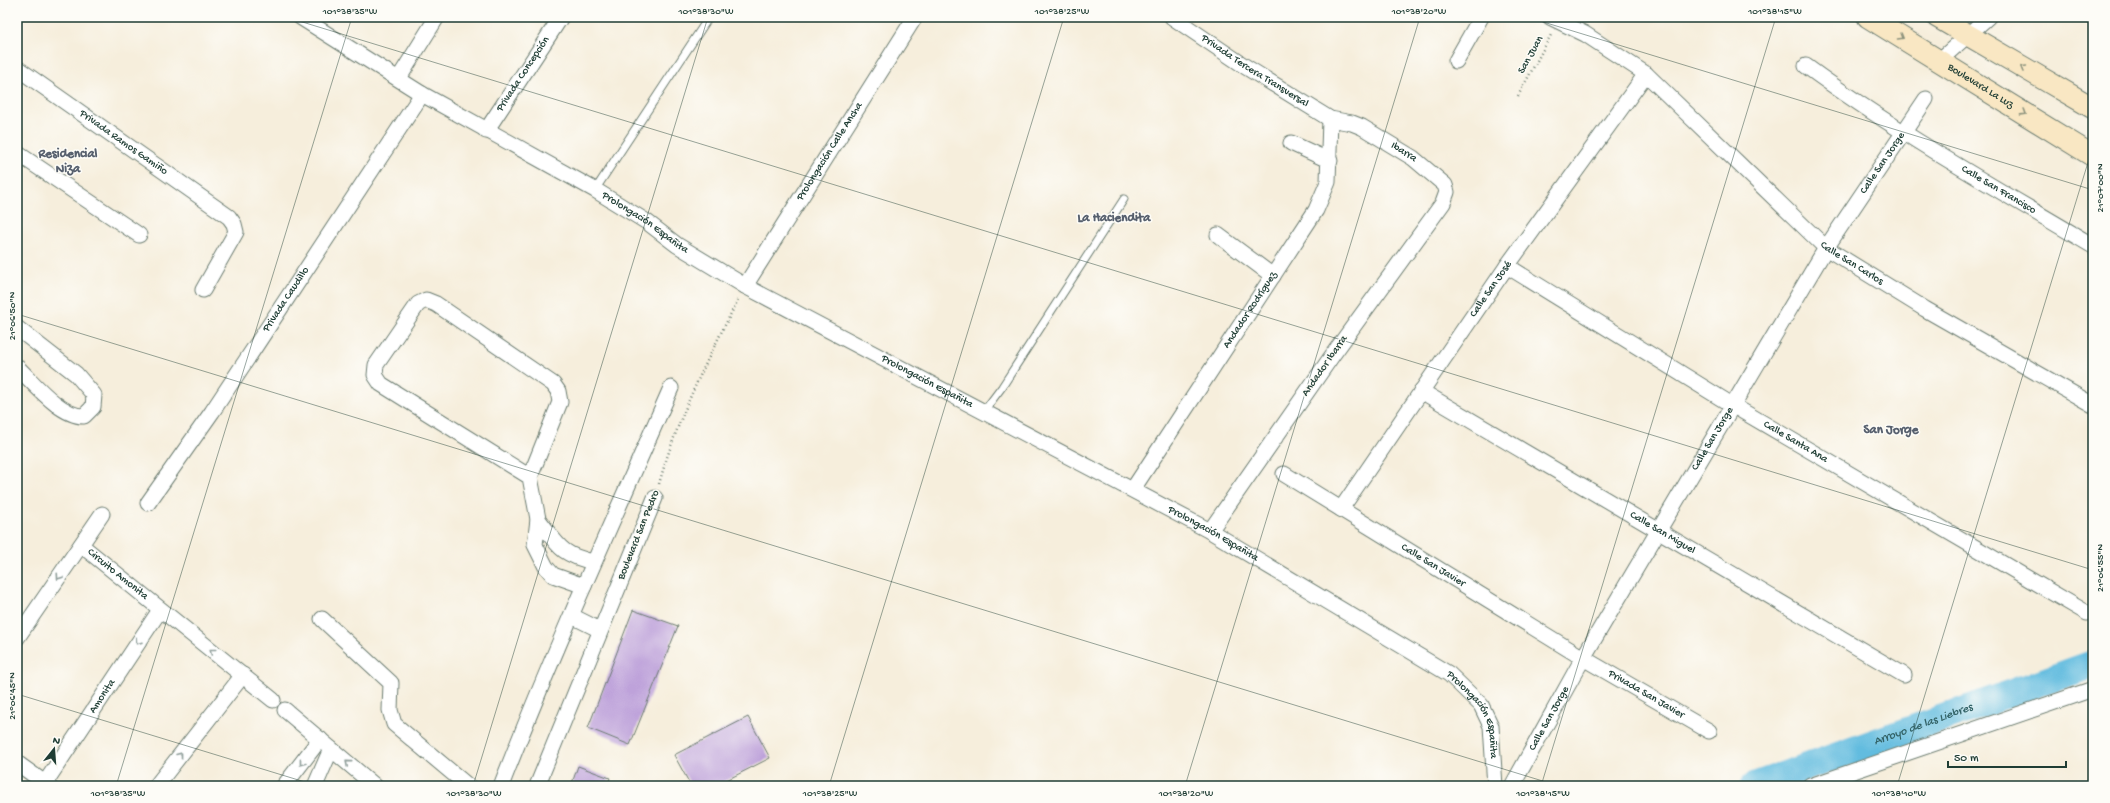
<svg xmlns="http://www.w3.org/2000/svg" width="2110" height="803" viewBox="0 0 2110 803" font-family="'Gochi Hand',sans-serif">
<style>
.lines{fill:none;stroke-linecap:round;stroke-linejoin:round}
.river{stroke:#62bcdf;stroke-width:28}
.building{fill:#bea2da}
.service-casing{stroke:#6a7b6f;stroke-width:9}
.minor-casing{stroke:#6a7b6f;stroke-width:17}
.secondary-casing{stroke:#6a7b6f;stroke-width:23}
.path{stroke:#6a7b6f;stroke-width:2.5;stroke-dasharray:1 3;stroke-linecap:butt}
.service{stroke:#fff;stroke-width:7}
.minor{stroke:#fff;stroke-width:15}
.secondary{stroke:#f9e7c3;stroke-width:21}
.oneway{stroke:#8c927c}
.oneway2{stroke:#8f9e9a}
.ticks{fill:none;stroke:#1f3d34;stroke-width:1;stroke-opacity:0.45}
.labels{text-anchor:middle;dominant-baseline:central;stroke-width:3;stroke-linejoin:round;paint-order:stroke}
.street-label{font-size:11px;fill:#1f3d34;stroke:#fdfcf7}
.water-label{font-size:12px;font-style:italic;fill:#336367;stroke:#fdfcf7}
.quarter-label{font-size:13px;font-weight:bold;fill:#57606e;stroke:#fdfcf7}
.neatline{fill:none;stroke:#1f3d34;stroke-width:1.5}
.ticks-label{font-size:10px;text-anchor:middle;fill:#1f3d34}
</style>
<rect width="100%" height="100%" fill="#fdfcf7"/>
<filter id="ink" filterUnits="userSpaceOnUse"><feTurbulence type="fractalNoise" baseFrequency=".025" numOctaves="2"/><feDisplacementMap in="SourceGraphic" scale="8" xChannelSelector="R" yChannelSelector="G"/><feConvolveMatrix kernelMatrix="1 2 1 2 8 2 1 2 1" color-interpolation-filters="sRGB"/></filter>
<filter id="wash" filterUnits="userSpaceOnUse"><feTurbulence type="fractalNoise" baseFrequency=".012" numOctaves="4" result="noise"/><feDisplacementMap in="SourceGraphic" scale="16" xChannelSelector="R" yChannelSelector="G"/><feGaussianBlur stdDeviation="0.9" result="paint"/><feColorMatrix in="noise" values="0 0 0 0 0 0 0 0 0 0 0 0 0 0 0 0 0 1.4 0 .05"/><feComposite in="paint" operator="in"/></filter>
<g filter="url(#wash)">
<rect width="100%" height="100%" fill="#f6eedc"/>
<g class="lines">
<path class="river" id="s1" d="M1754,786L2093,664"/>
</g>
<g id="blocks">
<g class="building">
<polygon points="633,610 678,626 630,745 588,728"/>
<polygon points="748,717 770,758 715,786 691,786 674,755"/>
<polygon points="578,766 610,778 607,786 571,786"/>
</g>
</g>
</g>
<g filter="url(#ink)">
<use href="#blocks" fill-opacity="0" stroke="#6a7b6f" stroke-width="1"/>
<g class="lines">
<defs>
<g id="service">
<polyline points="595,190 709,17"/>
<polyline points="984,411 1002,387 1124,199"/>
</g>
<g id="minor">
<path id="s2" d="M300,17L422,94L595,190L647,222L677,245L745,286L1210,531L1449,674L1481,705L1491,726L1495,786"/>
<path id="s3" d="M1172,17L1246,67L1330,119L1352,123L1362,127L1413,158L1445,185L1447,192L1443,203L1334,353L1210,531"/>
<path id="s4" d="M1550,17L1585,34L1646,74L1826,248L1925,309L2093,405"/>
<polyline points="1940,60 1988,17"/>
<polyline points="1456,61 1481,17"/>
<path id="s5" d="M1806,66C1897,133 1996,188 2093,246"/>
<path id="s6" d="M17,68L229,217L234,224L236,232L203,290"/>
<polyline points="399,78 437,17"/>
<path id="s7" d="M486,131L561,17"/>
<polyline points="1291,143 1330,161"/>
<polyline points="17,153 139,235"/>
<polyline points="1218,235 1273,276"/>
<path id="s8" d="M1507,266L1732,405L2087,613"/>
<path id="s9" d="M745,286L915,17"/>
<path d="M17,328L76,374L94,395L93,407L84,416C61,417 33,382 17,367"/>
<path id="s10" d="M1421,391L1904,675"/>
<path id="s11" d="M1284,474L1583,658L1709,731"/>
<polyline points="530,477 381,384 375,375 376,365 418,304 426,300 436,304 553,384 558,391 560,402 530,477 538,519 535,545 546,567 553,575 584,586"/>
<path id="s12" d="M1133,489L1316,210L1328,182L1330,119"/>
<path id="s13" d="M148,503L212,412L422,94"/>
<path id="s14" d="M1341,509L1507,266L1646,74"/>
<path d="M538,519C558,545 560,555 594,562"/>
<path id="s15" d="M81,545L273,700"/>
<polyline points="572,616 600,630"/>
<polyline points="322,619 391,683 390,710 394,724 468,786"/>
<polyline points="17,638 102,514"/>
<polyline points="285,710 375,786"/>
<polyline points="17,763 49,786"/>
<path id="s16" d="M45,783L160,610"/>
<polyline points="156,786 243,675"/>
<polyline points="284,786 320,739"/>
<polyline points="315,786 331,749"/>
<path d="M501,786C553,652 613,520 671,388"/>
<polyline points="537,786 655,498"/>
<path id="s17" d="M1512,786L1583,658L1826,248L1926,99"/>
<polyline points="1810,786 2093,689"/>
</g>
<g id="secondary">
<path id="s18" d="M1868,17L2093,156"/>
<polyline points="1937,17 2093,108"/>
</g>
</defs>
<use href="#service" class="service-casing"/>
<use href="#minor" class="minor-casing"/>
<use href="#secondary" class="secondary-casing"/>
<g class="path">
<polyline points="1518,96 1552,33"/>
<path d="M659,484C678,416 706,362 738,300"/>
</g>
<use href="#service" class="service"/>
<use href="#minor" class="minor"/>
<use href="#secondary" class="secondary"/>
</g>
<defs><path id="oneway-chevron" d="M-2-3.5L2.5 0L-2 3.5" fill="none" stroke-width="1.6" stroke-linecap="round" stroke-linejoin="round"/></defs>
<g class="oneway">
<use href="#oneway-chevron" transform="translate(1901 37) rotate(31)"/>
<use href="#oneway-chevron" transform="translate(2023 68) rotate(-150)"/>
<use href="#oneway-chevron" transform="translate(2024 113) rotate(32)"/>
</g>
<g class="oneway2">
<use href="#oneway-chevron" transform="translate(59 577) rotate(124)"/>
<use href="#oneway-chevron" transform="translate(138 642) rotate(124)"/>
<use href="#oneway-chevron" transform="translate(212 651) rotate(-141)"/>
<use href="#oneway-chevron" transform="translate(180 755) rotate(-52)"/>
<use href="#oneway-chevron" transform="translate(302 763) rotate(128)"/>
<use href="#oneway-chevron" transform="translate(348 763) rotate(-140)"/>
</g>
</g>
<path class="ticks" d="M286,17L2093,570M1527,17L2093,190M17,314L1559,786M17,694L318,786M116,786L352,17M473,786L708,17M829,786L1064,17M1185,786L1420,17M1541,786L1776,17M1897,786L2093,146"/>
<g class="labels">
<g class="street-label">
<text transform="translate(1531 55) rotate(-61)">San Juan</text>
<text stroke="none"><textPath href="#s3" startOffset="99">Privada Tercera Transversal</textPath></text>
<text stroke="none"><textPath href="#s7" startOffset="68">Privada Concepción</textPath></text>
<text stroke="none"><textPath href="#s18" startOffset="132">Boulevard La Luz</textPath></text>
<text stroke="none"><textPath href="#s6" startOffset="130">Privada Ramos Gamiño</textPath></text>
<text stroke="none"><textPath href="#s9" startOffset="159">Prolongación Calle Ancha</textPath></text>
<text stroke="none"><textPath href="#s3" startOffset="270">Ibarra</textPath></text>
<text stroke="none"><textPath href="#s17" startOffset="725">Calle San Jorge</textPath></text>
<text stroke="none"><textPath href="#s5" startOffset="229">Calle San Francisco</textPath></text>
<text stroke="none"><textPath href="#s2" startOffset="402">Prolongación Españita</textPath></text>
<text stroke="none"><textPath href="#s4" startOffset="392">Calle San Carlos</textPath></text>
<text stroke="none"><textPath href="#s14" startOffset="266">Calle San José</textPath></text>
<text stroke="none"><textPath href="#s13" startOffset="246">Privada Caudillo</textPath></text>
<text stroke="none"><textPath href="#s12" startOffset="214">Andador Rodríguez</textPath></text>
<text transform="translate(1325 366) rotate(-55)">Andador Ibarra</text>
<text stroke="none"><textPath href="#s2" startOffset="726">Prolongación Españita</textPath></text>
<text stroke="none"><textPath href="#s17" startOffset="401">Calle San Jorge</textPath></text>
<text stroke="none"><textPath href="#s8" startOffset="338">Calle Santa Ana</textPath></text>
<text stroke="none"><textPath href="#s10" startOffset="280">Calle San Miguel</textPath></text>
<text stroke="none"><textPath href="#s2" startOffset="1050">Prolongación Españita</textPath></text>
<text transform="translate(639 535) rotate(-68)">Boulevard San Pedro</text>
<text stroke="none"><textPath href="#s11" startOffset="175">Calle San Javier</textPath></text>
<text stroke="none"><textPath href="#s15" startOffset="47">Circuito Amonita</textPath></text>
<text stroke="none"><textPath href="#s11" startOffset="424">Privada San Javier</textPath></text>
<text stroke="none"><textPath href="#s16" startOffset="104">Amonita</textPath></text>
<text stroke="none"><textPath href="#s2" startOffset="1374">Prolongación Españita</textPath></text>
<text stroke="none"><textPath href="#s17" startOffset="77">Calle San Jorge</textPath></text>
</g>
<g class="water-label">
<text stroke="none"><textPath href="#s1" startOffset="180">Arroyo de las Liebres</textPath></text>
</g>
<g class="quarter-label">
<text x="68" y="154">Residencial<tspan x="68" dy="15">Niza</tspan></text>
<text x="1114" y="218">La Haciendita</text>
<text x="1891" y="430">San Jorge</text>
</g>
</g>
<rect width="2110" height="803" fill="none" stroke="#fdfcf7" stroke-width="44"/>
<g transform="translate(54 749) rotate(17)" stroke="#fdfcf7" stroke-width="3" paint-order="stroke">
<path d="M0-3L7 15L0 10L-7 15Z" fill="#1f3d34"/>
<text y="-6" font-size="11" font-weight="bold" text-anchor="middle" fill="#1f3d34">N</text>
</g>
<path d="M1948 761v6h118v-6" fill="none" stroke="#1f3d34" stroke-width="2"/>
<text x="1954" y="761" font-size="12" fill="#1f3d34" stroke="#fdfcf7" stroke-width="3" paint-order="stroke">50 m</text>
<rect x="22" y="22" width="2066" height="759" class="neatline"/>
<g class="ticks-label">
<text x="350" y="14">101°38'35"W</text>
<text x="706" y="14">101°38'30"W</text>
<text x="1062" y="14">101°38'25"W</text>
<text x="1419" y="14">101°38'20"W</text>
<text x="1775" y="14">101°38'15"W</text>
<text transform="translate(2099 188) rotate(-90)" y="4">21°07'00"N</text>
<text transform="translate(11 316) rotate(-90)" y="4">21°06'50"N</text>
<text transform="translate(2099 568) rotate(-90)" y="4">21°06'55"N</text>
<text transform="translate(11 696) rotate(-90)" y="4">21°06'45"N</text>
<text x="118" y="796">101°38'35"W</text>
<text x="474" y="796">101°38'30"W</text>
<text x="830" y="796">101°38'25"W</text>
<text x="1186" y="796">101°38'20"W</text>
<text x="1543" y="796">101°38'15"W</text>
<text x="1899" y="796">101°38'10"W</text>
</g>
</svg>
